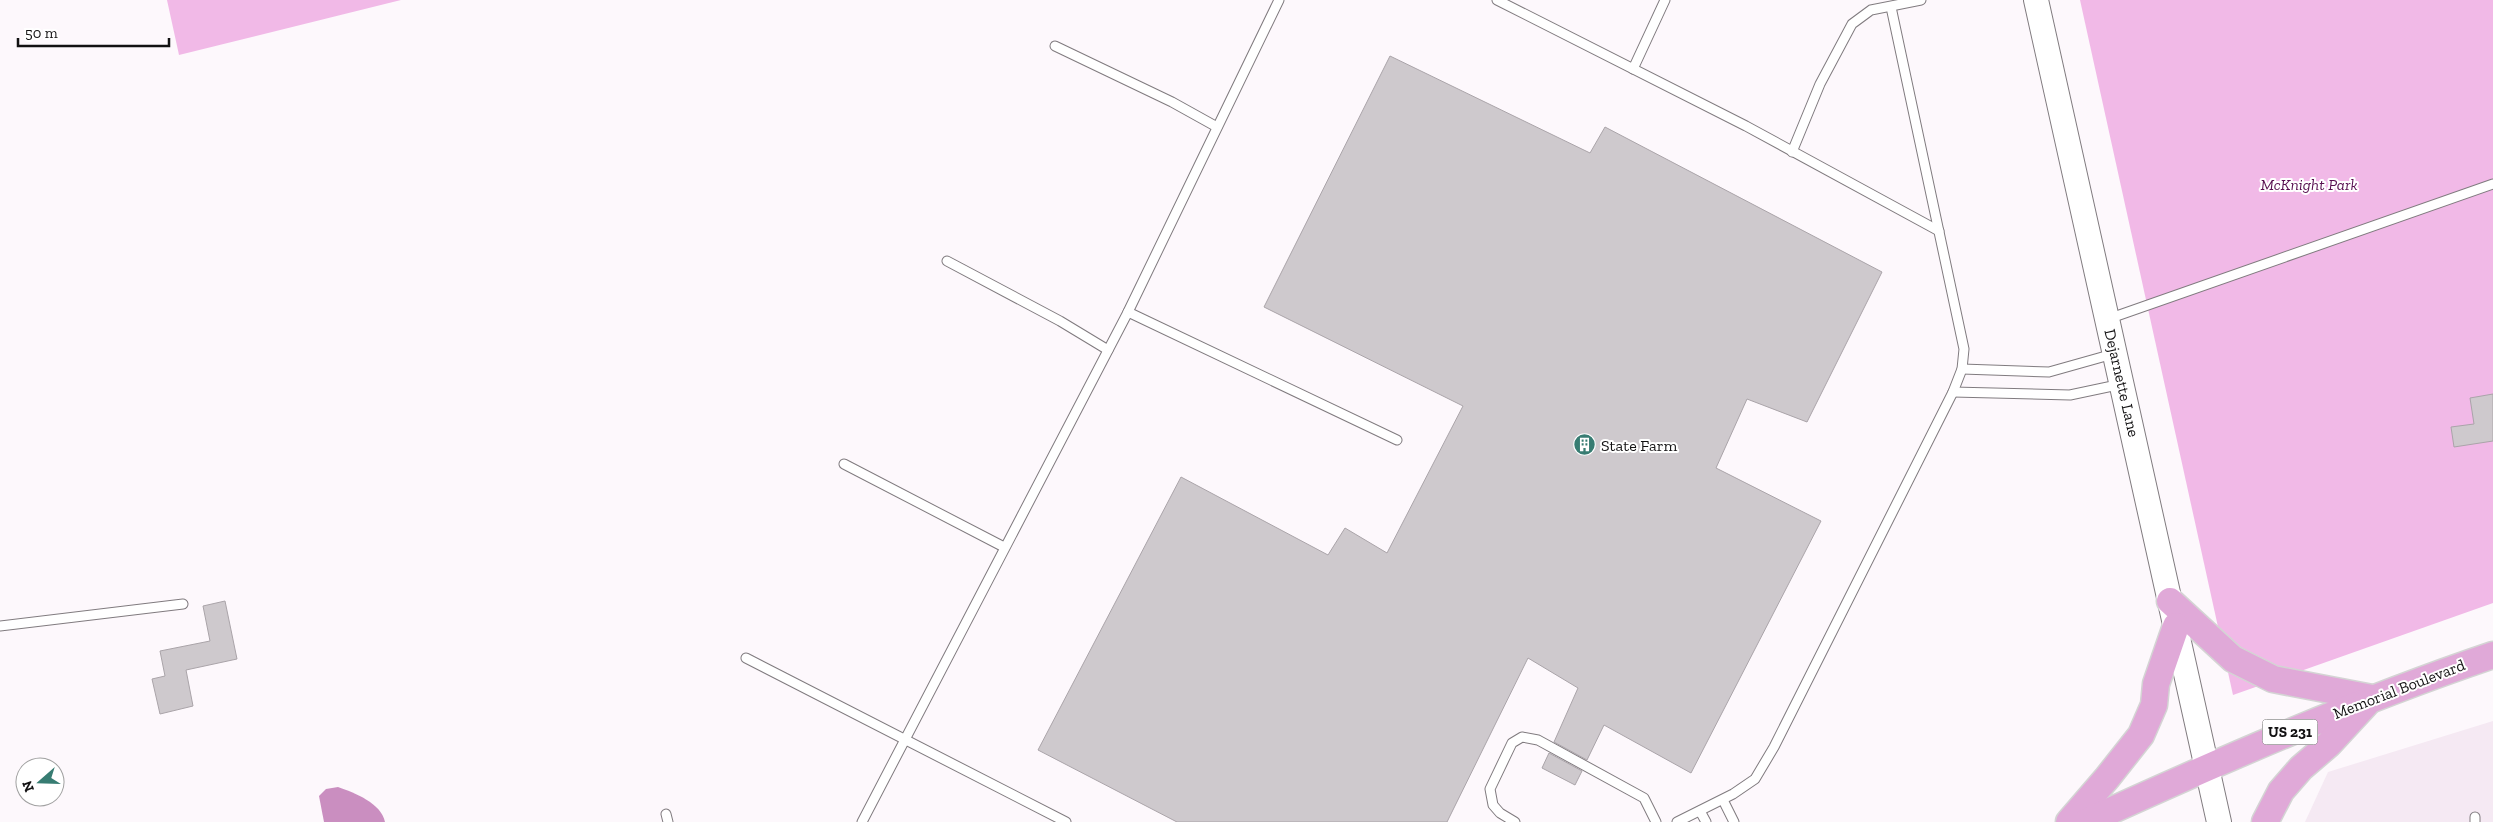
<svg xmlns="http://www.w3.org/2000/svg" width="2493" height="822" viewBox="0 0 2493 822" font-family="'Zilla Slab',serif">
<style>
.built{fill:#f5e9f3}
.green{fill:#f1b9e7}
.water{fill:#ca8ec0}
.building{fill:#cec9cd;stroke:#aaa4a9}
.lines{fill:none;stroke-linecap:round;stroke-linejoin:round}
.lane-casing{stroke:#807b7f;stroke-width:11}
.secondary-casing{stroke:#807b7f;stroke-width:26}
.primary-casing{stroke:#d4d4d4;stroke-width:29}
.lane{stroke:#fff;stroke-width:9}
.secondary{stroke:#fff;stroke-width:24}
.primary{stroke:#e0a9d8;stroke-width:26}
.labels{text-anchor:middle;dominant-baseline:central;stroke-width:4;stroke-linejoin:round;paint-order:stroke}
.shield{fill:#fff;stroke:#595859;stroke-width:1}
.shield-label{font-size:15px;font-weight:bold;fill:#121112}
.park-label{font-size:16px;font-style:italic;fill:#570e4f;stroke:#fff}
.street-label{font-size:16px;fill:#121112;stroke:#fff}
.poi-label{font-size:16px;fill:#121112;stroke:#fff;text-anchor:start}
</style>
<rect width="100%" height="100%" fill="#fdf8fc"/>
<polygon class="built" points="2493,721 2493,822 2305,822 2328,772"/>
<g class="green">
<polygon points="167,0 401,0 179,55"/>
<polygon points="2080,0 2493,0 2493,603 2233,695"/>
</g>
<path class="water" d="M338,787C355,793 381,803 385,822H324L319,796L326,789Z"/>
<g class="building">
<polygon points="1390,56 1590,153 1605,127 1882,272 1807,422 1747,399 1716,468 1821,521 1691,773 1604,725 1587,760 1554,742 1578,688 1528,658 1447,822 1177,822 1038,750 1181,477 1328,555 1345,528 1387,553 1463,406 1264,307"/>
<polygon points="2493,394 2493,441 2454,447 2451,427 2474,424 2470,398"/>
<polygon points="225,601 237,659 186,670 193,706 160,714 152,679 165,676 160,651 210,641 203,606"/>
<polygon points="1549,753 1582,771 1575,785 1542,768"/>
</g>
<g class="lines">
<defs>
<g id="lane">
<polyline points="1497,0 1746,126 1939,231"/>
<polyline points="1055,46 1172,102 1217,127"/>
<polyline points="1633,69 1665,0"/>
<polyline points="1792,152 1820,84 1852,24 1871,10 1921,0"/>
<polyline points="947,261 1060,321 1108,350"/>
<polyline points="1128,312 1397,440"/>
<polyline points="2108,319 2493,184"/>
<polyline points="1962,369 2049,372 2113,354"/>
<polyline points="1953,392 2070,395 2122,384"/>
<polyline points="844,464 1004,547"/>
<polyline points="0,626 183,604"/>
<polyline points="746,658 1066,822"/>
<polyline points="1723,800 1734,822"/>
<polyline points="1700,811 1706,822"/>
<polyline points="666,814 668,822"/>
<polyline points="862,822 1128,312 1279,0"/>
<polyline points="1515,822 1500,813 1493,805 1490,789 1512,743 1522,737 1538,740 1644,798 1656,822"/>
<polyline points="1677,822 1733,794 1755,779 1774,747 1953,392 1962,369 1964,349 1891,7"/>
<polyline points="2475,822 2475,817"/>
</g>
<polyline id="secondary" points="2036,0 2219,822"/>
<g id="primary">
<polyline points="2170,601 2233,659 2273,679 2372,698"/>
<polyline points="2069,822 2107,778 2141,735 2154,705 2156,684 2176,626"/>
<path d="M2086,822C2220,761 2354,702 2493,655"/>
<polyline points="2265,822 2281,791 2301,768 2329,744 2366,704"/>
</g>
</defs>
<use href="#lane" class="lane-casing"/>
<use href="#secondary" class="secondary-casing"/>
<use href="#primary" class="primary-casing"/>
<use href="#lane" class="lane"/>
<use href="#secondary" class="secondary"/>
<use href="#primary" class="primary"/>
</g>
<defs>
<symbol id="building-disc" viewBox="-11 -11 22 22"><circle r="9.5" fill="#377c72" stroke="#fff"/><path d="M-4-6H4V6H1V3H-1V6H-4ZM-2.5-4.3h1.7v1.8h-1.7ZM.8-4.3h1.7v1.8H.8ZM-2.5-1h1.7V.8h-1.7ZM.8-1h1.7V.8H.8Z" fill="#fff"/></symbol>
</defs>
<g fill-rule="evenodd">
<use href="#building-disc" x="1572" y="432" width="25" height="25"/>
</g>
<g class="labels">
<rect class="shield" x="2262.5" y="719.5" width="55" height="25" rx="4"/>
<g class="shield-label">
<text x="2290" y="732">US 231</text>
</g>
<g class="park-label">
<text x="2309" y="184">McKnight Park</text>
</g>
<g class="street-label">
<text transform="translate(2122 383) rotate(77)">Dejarnette Lane</text>
<text transform="translate(2399 689) rotate(-21)">Memorial Boulevard</text>
</g>
<g class="poi-label">
<text x="1601" y="445">State Farm</text>
</g>
</g>
<g transform="translate(40 782) rotate(250)"><circle r="24" fill="#ffffff" stroke="#a0a0a0"/>
<path d="M0-4L9 19L0 12L-9 19Z" fill="#377c72"/>
<text y="-8" font-size="14" font-weight="bold" text-anchor="middle" fill="#121112">N</text>
</g>
<path d="M18 38v8h151v-8" fill="none" stroke="#121112" stroke-width="2.5"/>
<text x="25" y="38" font-size="15" fill="#121112" stroke="#ffffff" stroke-width="4" paint-order="stroke">50 m</text>
</svg>
